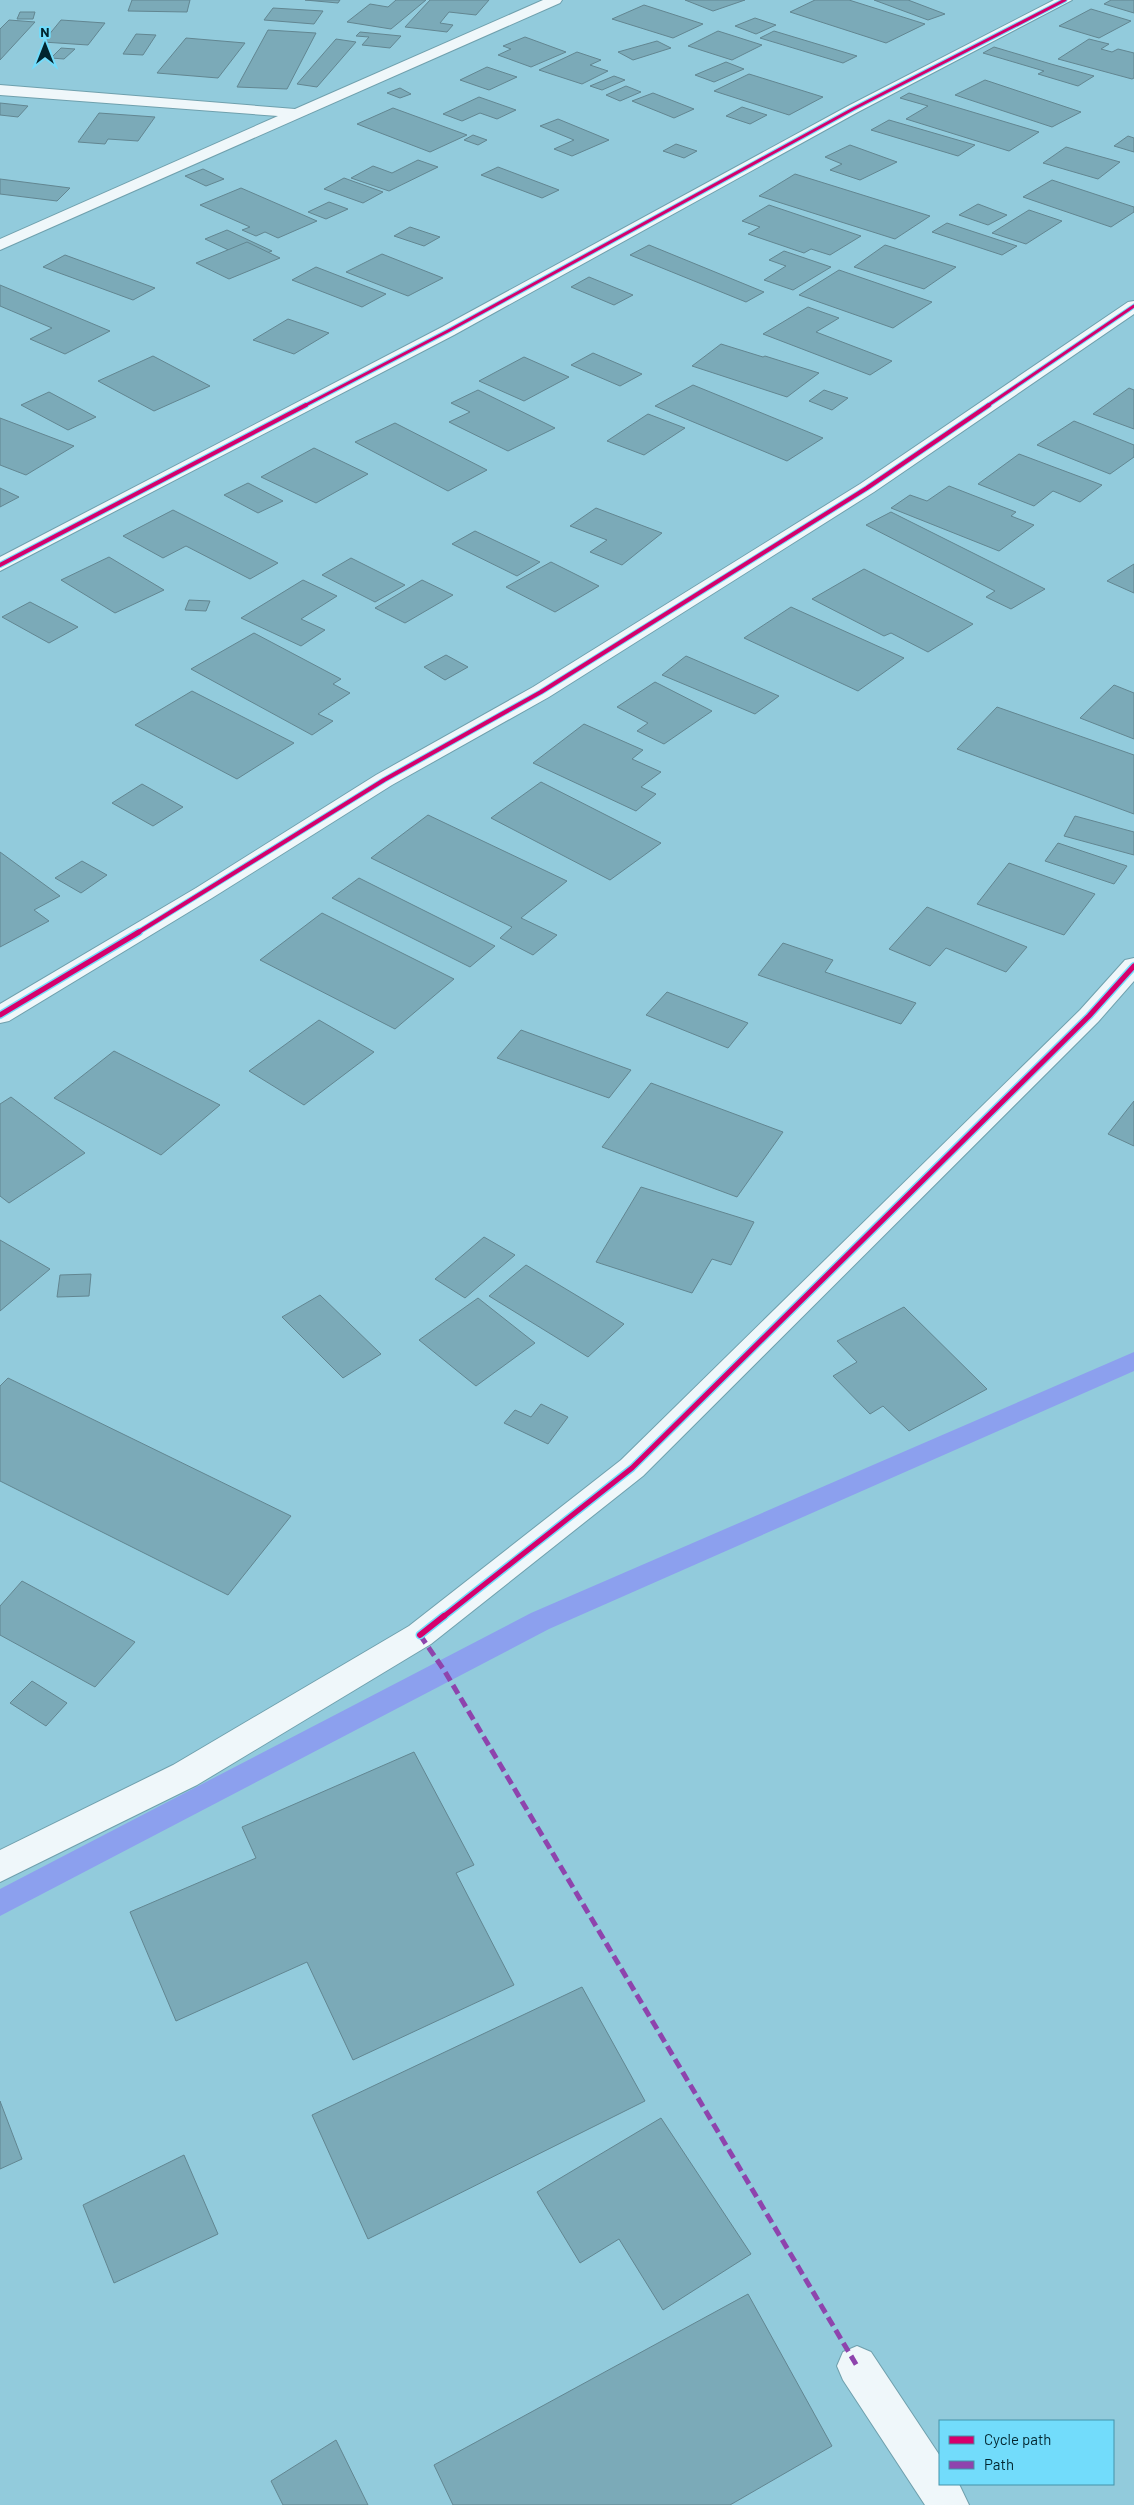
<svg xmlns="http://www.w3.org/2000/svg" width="1134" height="2505" viewBox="0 0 1134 2505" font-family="Barlow,sans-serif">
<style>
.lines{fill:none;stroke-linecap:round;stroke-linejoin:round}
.stream{fill:#8ca0ee;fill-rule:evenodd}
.building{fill:#7baab8;stroke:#628691}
.minor-casing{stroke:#6fa0ad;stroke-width:2}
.minor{fill:#eff7fa;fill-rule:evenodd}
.quiet{stroke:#8e44ad;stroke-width:5;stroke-dasharray:10 5;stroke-linecap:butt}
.cycleway-far3-casing{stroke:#72dcfb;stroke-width:5}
.cycleway-far2-casing{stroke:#72dcfb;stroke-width:6}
.cycleway-far1-casing{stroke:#72dcfb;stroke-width:8}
.cycleway-casing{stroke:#72dcfb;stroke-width:9}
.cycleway-far3{stroke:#d6006c;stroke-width:3}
.cycleway-far2{stroke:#d6006c;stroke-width:4}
.cycleway-far1{stroke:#d6006c;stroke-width:5}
.cycleway{stroke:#d6006c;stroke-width:6}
</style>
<rect width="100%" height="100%" fill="#92cbdc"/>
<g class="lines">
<polygon class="stream" points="1134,1352 1134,1371 549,1629 0,1916 0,1889 531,1613"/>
</g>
<g class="building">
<polygon points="132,0 190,0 187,12 128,11"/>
<polygon points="305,0 340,0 338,3"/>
<polygon points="396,0 426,0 391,29 347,22 370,4 388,7"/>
<polygon points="430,0 489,0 476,15 449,12 440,23 453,25 447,32 405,27"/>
<polygon points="685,0 745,0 713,11"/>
<polygon points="815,0 849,0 925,24 886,43 790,12"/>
<polygon points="874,0 908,0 945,14 928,20"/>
<polygon points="1111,0 1134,0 1134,13 1104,4"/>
<polygon points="644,5 703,24 673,38 612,19"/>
<polygon points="273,8 323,11 314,24 264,20"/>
<polygon points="1091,9 1131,21 1099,38 1059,26"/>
<polygon points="20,12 35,12 33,19 17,19"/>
<polygon points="755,18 776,25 756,34 735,26"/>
<polygon points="9,20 35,22 0,60 0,29"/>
<polygon points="61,20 105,23 88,45 43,42"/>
<polygon points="268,30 316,33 287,89 237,87"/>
<polygon points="718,31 762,45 732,60 688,46"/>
<polygon points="774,31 857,56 843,63 760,38"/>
<polygon points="360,32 401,36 390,48 362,45 369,37 356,36"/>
<polygon points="136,34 156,35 143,55 123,54"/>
<polygon points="525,37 566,52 531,67 498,55 511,49 503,46"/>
<polygon points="186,38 245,43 218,78 157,73"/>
<polygon points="336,39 356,42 317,87 297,84"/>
<polygon points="1089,39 1109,44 1101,49 1112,52 1118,49 1134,53 1134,78 1132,79 1058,59"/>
<polygon points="657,41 671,48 633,60 618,52"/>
<polygon points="994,47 1051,64 1094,76 1078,86 1038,74 1044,71 983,53"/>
<polygon points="61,48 75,49 64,59 51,58"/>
<polygon points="577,52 601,60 590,65 608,71 582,84 539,70"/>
<polygon points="726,62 744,69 714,82 695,75"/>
<polygon points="487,67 517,77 489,90 460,80"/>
<polygon points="749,74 823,97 789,115 714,91"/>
<polygon points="614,76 625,80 602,90 590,86"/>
<polygon points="985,80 1081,112 1052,127 955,95"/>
<polygon points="626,86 641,92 620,101 606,95"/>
<polygon points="400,88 411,94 400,98 387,93"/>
<polygon points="653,93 694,109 674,118 632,101"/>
<polygon points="909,93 1039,132 1009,151 906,119 928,106 900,98"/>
<polygon points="479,97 516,110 497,119 480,113 462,121 443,114"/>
<polygon points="0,103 28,106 18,117 0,115"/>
<polygon points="742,107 767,115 750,124 726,116"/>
<polygon points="393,108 467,135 430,152 357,124"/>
<polygon points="99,113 155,117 138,141 108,139 105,144 78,142"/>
<polygon points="558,119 609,140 572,156 554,149 574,140 540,126"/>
<polygon points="889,120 975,145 958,156 871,130"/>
<polygon points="473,135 487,140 478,145 464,140"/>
<polygon points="1128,136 1134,138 1134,152 1114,146"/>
<polygon points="676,144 697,151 684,158 663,151"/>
<polygon points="850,145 897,162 860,180 830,170 842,164 825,157"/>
<polygon points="1066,147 1120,162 1098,179 1043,163"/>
<polygon points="418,160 438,167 389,191 351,178 373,166 392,173"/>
<polygon points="498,167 559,190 542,198 481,175"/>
<polygon points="203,169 224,179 206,186 185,176"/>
<polygon points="795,174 930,216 895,239 759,196"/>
<polygon points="344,178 383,192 363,203 324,189"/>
<polygon points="0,179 70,188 57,201 0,194"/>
<polygon points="1052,180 1134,207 1134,212 1111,227 1023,197"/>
<polygon points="241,188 317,221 278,238 265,232 256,236 242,230 250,227 200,205"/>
<polygon points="329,202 348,209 326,219 308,212"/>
<polygon points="978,204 1007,215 988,225 959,215"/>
<polygon points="769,205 861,236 830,255 811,249 804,253 748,234 760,227 742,221"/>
<polygon points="1029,210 1062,221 1026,244 992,233"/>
<polygon points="947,223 1017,246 1002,255 932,232"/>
<polygon points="410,227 440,237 424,246 394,236"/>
<polygon points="227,230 272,251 250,260 205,239"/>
<polygon points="247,242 280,258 229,279 196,263"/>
<polygon points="649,245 764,292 746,302 630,255"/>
<polygon points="885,245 956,267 924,289 854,267"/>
<polygon points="784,251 831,267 793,290 764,280 786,266 769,260"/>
<polygon points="382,254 443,278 408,296 346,272"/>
<polygon points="65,255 155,288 133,300 43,267"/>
<polygon points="316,267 386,294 362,307 292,280"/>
<polygon points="839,270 932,302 893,328 799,295"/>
<polygon points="589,277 633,295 614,305 571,287"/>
<polygon points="0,285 110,331 65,354 30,339 52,328 0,306"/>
<polygon points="808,307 839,318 816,332 892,361 870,375 763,334"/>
<polygon points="288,319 329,333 294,354 253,340"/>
<polygon points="721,344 763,357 765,356 819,373 787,397 692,366"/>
<polygon points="593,353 642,374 620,386 571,365"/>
<polygon points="153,356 210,386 154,411 98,381"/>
<polygon points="524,357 569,377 524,401 479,381"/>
<polygon points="693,385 823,438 787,461 655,406"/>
<polygon points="1129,388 1134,390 1134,429 1093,414"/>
<polygon points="478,390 555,428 508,451 449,422 470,412 451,403"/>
<polygon points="824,390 848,398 832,410 809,401"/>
<polygon points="49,392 96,417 68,430 21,405"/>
<polygon points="648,414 685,428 644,455 607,441"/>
<polygon points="0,418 74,446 26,475 0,465"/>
<polygon points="1074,421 1134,445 1134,457 1110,474 1037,445"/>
<polygon points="395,423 487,470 448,491 355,442"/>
<polygon points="314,448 368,474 316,503 261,477"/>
<polygon points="1019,454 1102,485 1080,502 1053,491 1034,506 978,484"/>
<polygon points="248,483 283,501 258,513 224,495"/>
<polygon points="949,486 1016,512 1011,516 1034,525 999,551 891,508 910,495 927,501"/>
<polygon points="0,488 19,497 0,507"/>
<polygon points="596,508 662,533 622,565 590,552 607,540 570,526"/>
<polygon points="173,510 278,563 250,579 186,546 163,558 123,536"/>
<polygon points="891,512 1045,589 1011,609 986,597 995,591 866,525"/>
<polygon points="475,531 540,562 517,576 452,544"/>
<polygon points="109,557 164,590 115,613 61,580"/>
<polygon points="351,558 405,585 375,602 322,575"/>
<polygon points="551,562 599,586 555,612 506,587"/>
<polygon points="1134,564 1134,593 1107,581"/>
<polygon points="864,569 973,624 928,652 891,633 884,636 812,599"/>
<polygon points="303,580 337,596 301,619 325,630 301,646 241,618"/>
<polygon points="422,580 453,595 405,623 375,608"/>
<polygon points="189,600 210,601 206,611 185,610"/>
<polygon points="30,602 78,627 49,643 2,617"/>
<polygon points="791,607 904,658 858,691 744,638"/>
<polygon points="254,633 341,679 333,684 350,693 318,714 333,721 312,735 191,669"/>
<polygon points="446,655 468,667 445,680 424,667"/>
<polygon points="686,656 779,696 755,714 662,675"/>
<polygon points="655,682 712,711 664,744 637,731 648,723 617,707"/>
<polygon points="1114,685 1134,693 1134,739 1080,718"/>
<polygon points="192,691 294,743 237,779 135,725"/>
<polygon points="997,707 1134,755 1134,814 957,749"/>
<polygon points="584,724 643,750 632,759 661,772 641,787 656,794 636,811 533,763"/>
<polygon points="541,782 661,843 610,880 491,818"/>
<polygon points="142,784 183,807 153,826 112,803"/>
<polygon points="428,815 567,881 521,918 557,935 533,955 500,938 512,927 371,858"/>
<polygon points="1075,816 1134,832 1134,855 1064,836"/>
<polygon points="1058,843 1127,866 1114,884 1045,861"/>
<polygon points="0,852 60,896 34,910 49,921 0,947"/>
<polygon points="82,861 107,875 81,893 55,878"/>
<polygon points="1009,863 1095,894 1064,935 977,904"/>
<polygon points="359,878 495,946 470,967 332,898"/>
<polygon points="927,907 1027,947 1006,972 946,948 930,966 889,949"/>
<polygon points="322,913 454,979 395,1029 260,960"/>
<polygon points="783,943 833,960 825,972 916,1003 901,1024 758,975"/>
<polygon points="667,992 748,1023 728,1048 646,1015"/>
<polygon points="319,1020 374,1052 304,1105 249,1071"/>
<polygon points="521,1030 631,1070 609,1098 497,1058"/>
<polygon points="114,1051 220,1105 161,1155 54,1098"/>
<polygon points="651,1083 783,1132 737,1197 602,1147"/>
<polygon points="11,1097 85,1153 9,1203 0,1196 0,1104"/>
<polygon points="1134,1101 1134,1146 1108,1134"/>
<polygon points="641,1187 754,1222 731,1265 712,1259 692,1293 596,1262"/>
<polygon points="484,1237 515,1255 465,1298 435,1279"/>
<polygon points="0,1240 50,1269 0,1311"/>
<polygon points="526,1265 624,1324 588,1357 489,1296"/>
<polygon points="91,1274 89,1296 57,1297 60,1275"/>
<polygon points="320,1295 381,1354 343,1378 282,1317"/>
<polygon points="478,1298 535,1343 476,1386 419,1340"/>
<polygon points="904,1307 987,1389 909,1431 883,1406 870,1414 833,1376 857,1362 837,1341"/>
<polygon points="8,1378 291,1516 228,1595 0,1481 0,1386"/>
<polygon points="541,1404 568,1417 548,1444 504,1423 515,1410 531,1417"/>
<polygon points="22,1581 135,1642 95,1687 0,1635 0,1606"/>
<polygon points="32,1681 67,1703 46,1726 10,1703"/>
<polygon points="414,1752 474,1865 456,1873 514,1985 353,2060 307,1962 176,2021 130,1912 256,1858 242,1827"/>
<polygon points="582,1987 645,2101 368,2239 312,2115"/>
<polygon points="0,2101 22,2159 0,2169"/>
<polygon points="661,2118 751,2254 663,2310 619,2239 580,2263 537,2192"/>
<polygon points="184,2155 218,2234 114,2283 83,2205"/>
<polygon points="748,2294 832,2446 730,2505 453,2505 434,2465"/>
<polygon points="336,2440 368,2505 283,2505 271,2481"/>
</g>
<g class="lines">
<defs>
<g id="minor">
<polygon points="543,0 562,0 560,3 0,250 0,239 278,116 0,95 0,85 295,109"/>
<polygon points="1054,0 1072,0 858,112 454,335 0,571 0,557 442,327 848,106"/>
<polygon points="1134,301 1134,314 874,492 549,697 392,785 212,898 9,1021 0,1023 0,1004 196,888 376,775 533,687 860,484 1128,302"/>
<polygon points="1134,958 1134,981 1098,1022 643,1476 431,1644 197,1785 0,1882 0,1850 173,1765 409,1626 621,1460 1080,1010 1125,960"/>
<polygon points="857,2346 871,2352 940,2456 940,2484 959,2484 969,2505 925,2505 843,2380 837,2366 843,2352"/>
</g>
</defs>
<use href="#minor" class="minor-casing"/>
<use href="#minor" class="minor"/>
<polyline class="quiet" points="420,1635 444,1670 857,2366"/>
<defs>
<g id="cycleway-far3">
<polyline points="304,406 448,331 853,109 1065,0"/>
<polyline points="987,406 1134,306"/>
</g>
<g id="cycleway-far2">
<polyline points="0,565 306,405"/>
<polyline points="137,933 384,780 541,692 867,488 989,405"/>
</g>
<g id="cycleway-far1">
<polyline points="0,1015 139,932"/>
<polyline points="443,1617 632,1468 1089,1016 1134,966"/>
</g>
<polyline id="cycleway" points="420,1635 444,1616"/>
</defs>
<use href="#cycleway-far3" class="cycleway-far3-casing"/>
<use href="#cycleway-far2" class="cycleway-far2-casing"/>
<use href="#cycleway-far1" class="cycleway-far1-casing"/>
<use href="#cycleway" class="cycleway-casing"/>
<use href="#cycleway-far3" class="cycleway-far3"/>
<use href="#cycleway-far2" class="cycleway-far2"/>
<use href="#cycleway-far1" class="cycleway-far1"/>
<use href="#cycleway" class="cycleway"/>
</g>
<rect x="939" y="2420" width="175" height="65" fill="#72dcfb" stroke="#4593a9"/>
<rect x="949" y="2436" width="25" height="8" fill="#d6006c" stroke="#4593a9"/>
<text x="984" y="2445" font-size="15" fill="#02262f">Cycle path</text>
<rect x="949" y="2461" width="25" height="8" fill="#8e44ad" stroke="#4593a9"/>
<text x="984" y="2470" font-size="15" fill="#02262f">Path</text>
<g transform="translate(45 45)" stroke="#72dcfb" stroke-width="4" paint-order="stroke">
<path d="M0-4L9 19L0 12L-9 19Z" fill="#02262f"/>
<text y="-8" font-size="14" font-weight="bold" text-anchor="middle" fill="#02262f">N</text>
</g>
</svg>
